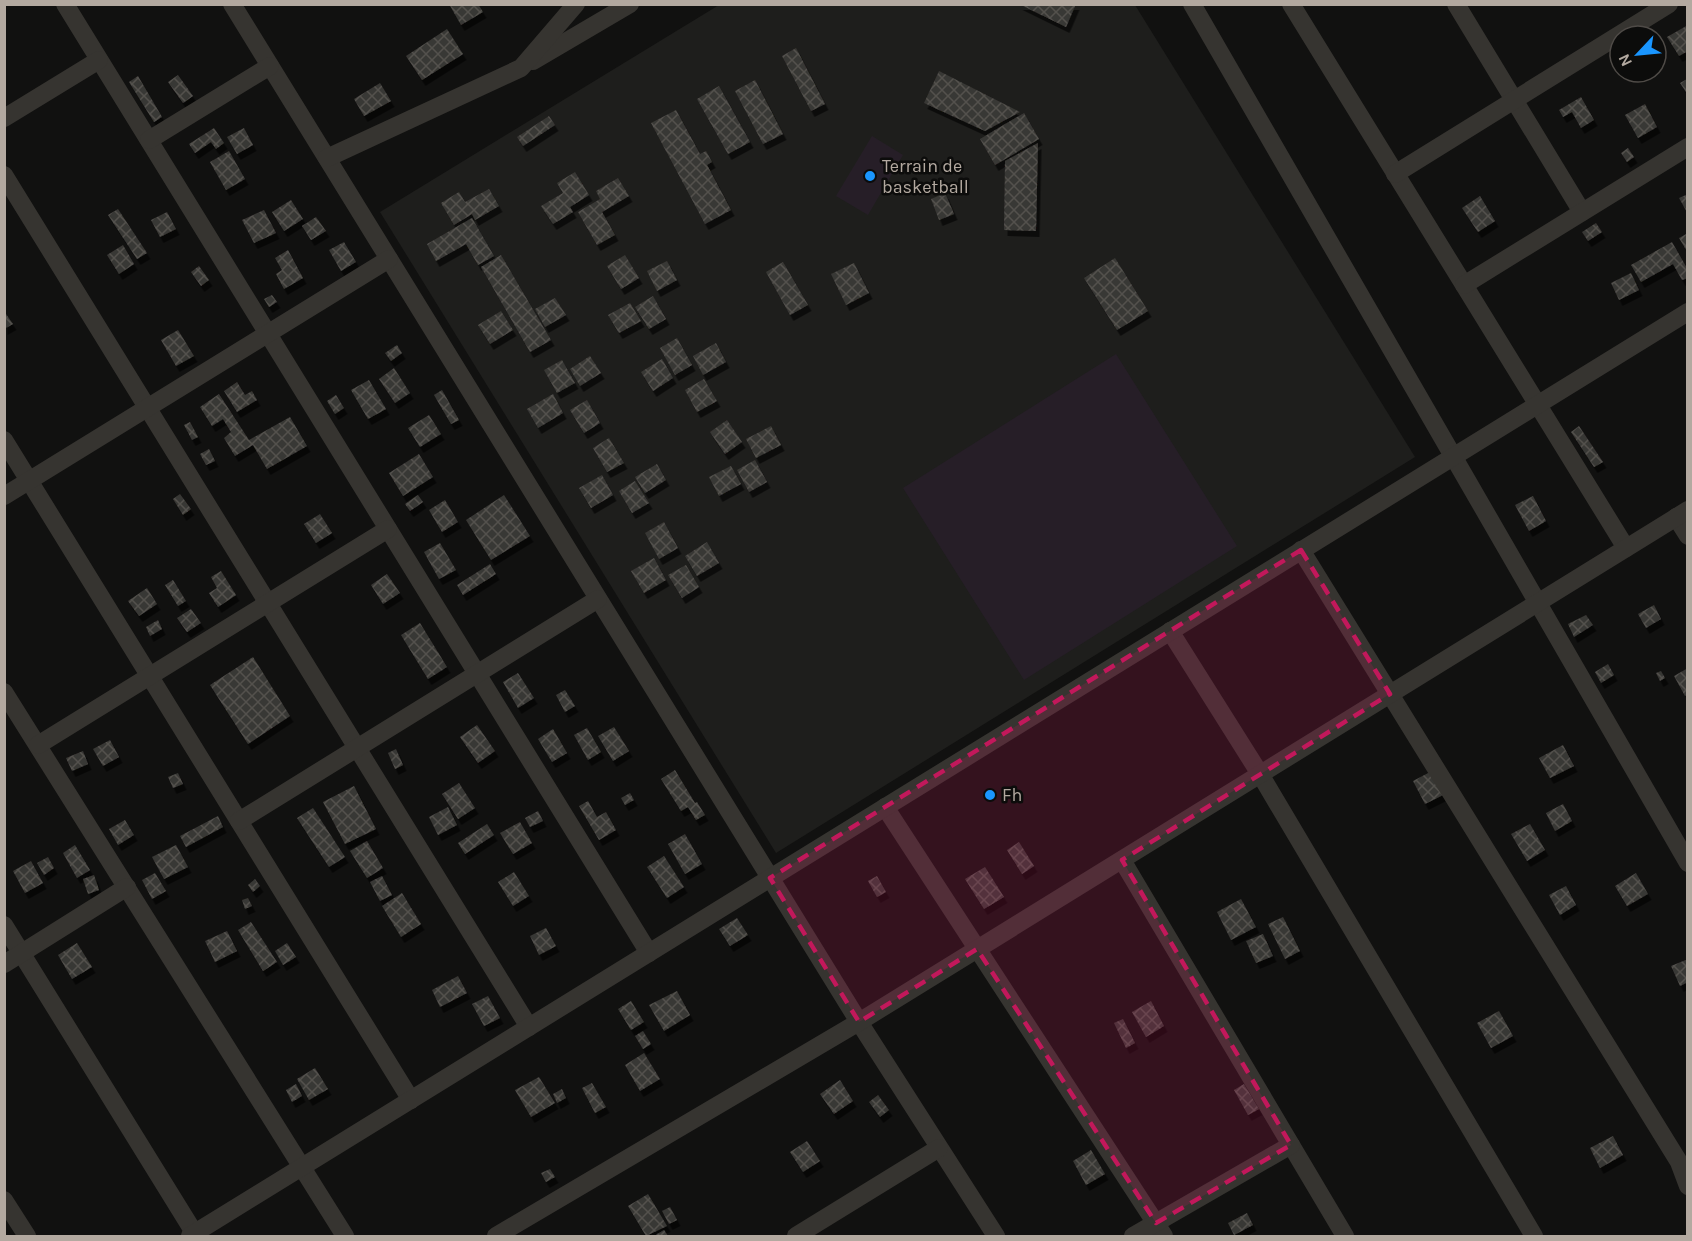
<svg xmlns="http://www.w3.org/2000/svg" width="1692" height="1241" viewBox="0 0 1692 1241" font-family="Karla,sans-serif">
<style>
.built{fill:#1e1e1c}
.pitch{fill:#261e27}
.building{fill:url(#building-cross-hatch);filter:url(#shadow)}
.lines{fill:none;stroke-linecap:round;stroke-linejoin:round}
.minor{stroke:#363430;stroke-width:18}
.marked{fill:#c2185b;fill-opacity:0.2;stroke:#c2185b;stroke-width:4.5;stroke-dasharray:12 8;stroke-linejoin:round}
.poi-dot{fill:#1a96ff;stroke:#0c0c0b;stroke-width:2}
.labels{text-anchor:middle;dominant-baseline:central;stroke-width:5;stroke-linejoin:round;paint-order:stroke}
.poi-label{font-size:18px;fill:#b3a9a0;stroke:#0c0c0b;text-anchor:start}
</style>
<defs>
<pattern id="building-cross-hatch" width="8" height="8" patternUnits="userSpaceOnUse" patternTransform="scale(1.5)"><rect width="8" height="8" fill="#393734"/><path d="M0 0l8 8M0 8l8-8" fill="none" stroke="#53514e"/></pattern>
<filter id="shadow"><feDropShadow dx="3.5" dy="6" stdDeviation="0" flood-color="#0009"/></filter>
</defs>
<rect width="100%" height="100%" fill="#111110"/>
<polygon class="built" points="719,5 1135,5 1415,457 776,853 380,212"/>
<g class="pitch">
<polygon points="872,136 903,155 868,215 836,196"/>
<polygon points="1116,354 1237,546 1024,680 903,488"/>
</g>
<g class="building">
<polygon points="449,4 478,4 483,12 461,25"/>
<polygon points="1019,4 1076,4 1066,27"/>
<polygon points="1688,25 1688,51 1679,56 1667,37"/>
<polygon points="447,29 463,54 422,80 406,56"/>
<polygon points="796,48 825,104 811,111 782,56"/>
<polygon points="939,71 1020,112 985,131 924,103"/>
<polygon points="178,75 193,96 183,103 168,82"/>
<polygon points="138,76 162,117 154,122 129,82"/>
<polygon points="1687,79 1688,80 1688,95 1680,83"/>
<polygon points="755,80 783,134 763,144 735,91"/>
<polygon points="380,83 391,101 364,116 354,99"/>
<polygon points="719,86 750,142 728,154 697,99"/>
<polygon points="1581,97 1594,120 1581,128 1572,112 1563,117 1559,110"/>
<polygon points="1645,104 1657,127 1638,138 1625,115"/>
<polygon points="676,110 700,154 706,151 712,162 707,165 731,210 705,224 651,123"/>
<polygon points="1024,113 1039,139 995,165 980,139"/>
<polygon points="549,116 555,125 523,146 517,137"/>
<polygon points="214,128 224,143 216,149 211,142 195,153 189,144"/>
<polygon points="244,128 253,145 237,154 227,137"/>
<polygon points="1038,143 1036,231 1004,230 1005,161"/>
<polygon points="1628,148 1634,157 1627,162 1621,153"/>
<polygon points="229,151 245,179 226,190 210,162"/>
<polygon points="575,172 589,195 570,207 573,212 553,224 541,206 563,193 557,183"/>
<polygon points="618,178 629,196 602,212 615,235 597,245 578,212 600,199 596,191"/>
<polygon points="489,189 499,206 475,220 472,214 454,225 441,203 459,192 465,202"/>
<polygon points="945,193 954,214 939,220 931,199"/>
<polygon points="1688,194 1688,214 1679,198"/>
<polygon points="1480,196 1495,221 1478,232 1462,208"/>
<polygon points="291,200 303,219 284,231 272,212"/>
<polygon points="118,209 147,253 137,259 108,215"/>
<polygon points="264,210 276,233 254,243 242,220"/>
<polygon points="167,212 176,229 160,237 151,220"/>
<polygon points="316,217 326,231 311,240 302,226"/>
<polygon points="472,218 494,256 478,265 466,244 436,261 427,244"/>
<polygon points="1596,223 1602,232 1588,241 1582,232"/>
<polygon points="1688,233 1688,253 1679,238"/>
<polygon points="344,242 356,262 341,271 329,250"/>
<polygon points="1672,242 1688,270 1688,278 1682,280 1673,264 1641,282 1631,265"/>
<polygon points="123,245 134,264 119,274 107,255"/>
<polygon points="288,250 303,278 284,289 276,274 282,270 275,258"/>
<polygon points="501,255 551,340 530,352 481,267"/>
<polygon points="625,255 639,278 621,289 607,266"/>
<polygon points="1115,258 1148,311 1117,330 1084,278"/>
<polygon points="667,261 677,280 657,291 647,271"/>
<polygon points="783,262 808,305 790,315 766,272"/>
<polygon points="854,263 869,293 846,305 831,274"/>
<polygon points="199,266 209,280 201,286 191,272"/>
<polygon points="1631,273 1639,290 1619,300 1611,283"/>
<polygon points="272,295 277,302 269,307 264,299"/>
<polygon points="653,296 666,319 649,329 635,307"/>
<polygon points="555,298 566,315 545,327 535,309"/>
<polygon points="630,303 641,321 619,333 608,315"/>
<polygon points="4,311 13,324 4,329"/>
<polygon points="501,311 513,330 490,344 478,325"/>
<polygon points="178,330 194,356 176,366 161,340"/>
<polygon points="677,338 692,365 675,375 660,348"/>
<polygon points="716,343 726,362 703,375 693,356"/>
<polygon points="397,345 402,353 391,361 385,353"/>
<polygon points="590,356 601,373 580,386 570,369"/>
<polygon points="662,359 673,378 653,391 641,372"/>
<polygon points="562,360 575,383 557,393 544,370"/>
<polygon points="394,368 410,393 395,403 379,379"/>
<polygon points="704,379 717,401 697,412 685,390"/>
<polygon points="369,380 386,409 368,419 351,390"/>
<polygon points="237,382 245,395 252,391 257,400 237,412 224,391"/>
<polygon points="442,390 459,420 451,424 434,395"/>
<polygon points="219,394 249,440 290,417 307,446 267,469 253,445 235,456 224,438 231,432 223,419 212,426 200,407"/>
<polygon points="553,394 563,413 538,428 527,409"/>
<polygon points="336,395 344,408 335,414 327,401"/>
<polygon points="587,400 600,423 584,433 570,410"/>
<polygon points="429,415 441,434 420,447 408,428"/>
<polygon points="727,420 742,442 725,454 710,432"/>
<polygon points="190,422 198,437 192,440 184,425"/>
<polygon points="771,426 781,445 756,458 746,439"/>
<polygon points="1579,426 1603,462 1594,467 1571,432"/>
<polygon points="609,438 624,463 607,472 593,448"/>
<polygon points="209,449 215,461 206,465 200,454"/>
<polygon points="419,454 433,477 403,496 389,473"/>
<polygon points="755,460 767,482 749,492 737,470"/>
<polygon points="657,464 666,480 645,493 635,477"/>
<polygon points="731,466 741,484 719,496 709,477"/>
<polygon points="602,475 613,495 591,508 579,488"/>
<polygon points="635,481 649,503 632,513 619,491"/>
<polygon points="180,494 191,509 183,515 173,499"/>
<polygon points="418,495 423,502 410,511 405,504"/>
<polygon points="504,495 530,536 491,560 466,520"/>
<polygon points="1533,496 1546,521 1529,531 1515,505"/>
<polygon points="445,500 458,522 442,532 429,510"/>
<polygon points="320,514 332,533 316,543 304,524"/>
<polygon points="664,522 678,548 659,559 645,533"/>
<polygon points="707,542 719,563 697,576 685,556"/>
<polygon points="440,543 456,570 439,579 424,552"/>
<polygon points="654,558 666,580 644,593 631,571"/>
<polygon points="490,564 496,574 463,595 457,585"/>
<polygon points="686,565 699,587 682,598 668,575"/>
<polygon points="221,571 236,595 218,607 209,593 217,588 211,577"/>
<polygon points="387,574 400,593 383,604 371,585"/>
<polygon points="173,580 186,601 178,606 165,585"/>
<polygon points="147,588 157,604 139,616 128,601"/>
<polygon points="1654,605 1661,619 1646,628 1638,614"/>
<polygon points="191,609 201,623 187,632 177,618"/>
<polygon points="1586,615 1593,625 1574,637 1568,624"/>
<polygon points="158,620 162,629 150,636 146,627"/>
<polygon points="420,623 447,667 428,679 401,635"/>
<polygon points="253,657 290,716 248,744 210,685"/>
<polygon points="1608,664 1614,675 1601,683 1595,672"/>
<polygon points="1688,668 1688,694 1685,696 1674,676"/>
<polygon points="1661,671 1665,678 1660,681 1656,673"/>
<polygon points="518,673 534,698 518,708 503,682"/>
<polygon points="565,690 575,706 565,712 556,695"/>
<polygon points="477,725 495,751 478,763 460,737"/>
<polygon points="614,727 629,751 613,761 598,736"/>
<polygon points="587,728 601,752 588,760 574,735"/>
<polygon points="553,729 567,753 552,762 538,739"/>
<polygon points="110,740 119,757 103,766 93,749"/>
<polygon points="1563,745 1574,766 1550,778 1539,758"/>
<polygon points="396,749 403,765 395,769 388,753"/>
<polygon points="83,751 88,764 72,771 66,758"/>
<polygon points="675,770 695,803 697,802 705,815 696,820 688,807 681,811 661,779"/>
<polygon points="1430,772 1443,795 1425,804 1413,781"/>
<polygon points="178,773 183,784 173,788 168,777"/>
<polygon points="459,783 475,808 458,819 442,794"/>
<polygon points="354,786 376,829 345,844 323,802"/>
<polygon points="630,793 634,800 625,805 621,798"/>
<polygon points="588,801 597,817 606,812 616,830 599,840 579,806"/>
<polygon points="1563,804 1572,821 1555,831 1546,813"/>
<polygon points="448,807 457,825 438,835 429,817"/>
<polygon points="313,808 345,857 329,867 297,818"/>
<polygon points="538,811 543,821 530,827 525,818"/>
<polygon points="218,816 223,827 186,847 180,836"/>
<polygon points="125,820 134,835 118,845 109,829"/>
<polygon points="520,822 532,843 513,854 500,833"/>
<polygon points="487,824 494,835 465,854 458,843"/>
<polygon points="1530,824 1545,850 1527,861 1511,834"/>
<polygon points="685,834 702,864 685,874 668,844"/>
<polygon points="367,841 383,868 367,878 350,851"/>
<polygon points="1019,842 1034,866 1022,874 1007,850"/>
<polygon points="75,845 90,870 77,878 63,853"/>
<polygon points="176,845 188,867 164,879 152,857"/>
<polygon points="664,856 684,887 667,898 647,867"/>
<polygon points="48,857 54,868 44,875 37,863"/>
<polygon points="31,861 43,883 25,893 13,871"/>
<polygon points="985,867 1004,897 984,909 965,879"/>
<polygon points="514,872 529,896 513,906 498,882"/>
<polygon points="155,873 166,891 152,899 142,880"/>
<polygon points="1636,873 1648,894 1627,906 1615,886"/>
<polygon points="94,875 99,890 88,894 83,879"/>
<polygon points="382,876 392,895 380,901 370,882"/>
<polygon points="877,876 886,892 877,897 868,881"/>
<polygon points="255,879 260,886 253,892 248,885"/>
<polygon points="1566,886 1576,905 1560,915 1549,895"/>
<polygon points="402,893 421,924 401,937 382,906"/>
<polygon points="248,898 252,906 245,909 242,900"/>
<polygon points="1241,899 1256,927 1231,940 1217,912"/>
<polygon points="1283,917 1300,951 1285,959 1268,924"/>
<polygon points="737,918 748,935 730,946 719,929"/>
<polygon points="251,922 277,962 263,971 238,930"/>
<polygon points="546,928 556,946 539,955 530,936"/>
<polygon points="227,931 237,951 215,962 205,941"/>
<polygon points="1263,934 1273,956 1256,963 1246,941"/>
<polygon points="77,943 92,967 72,979 58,955"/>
<polygon points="287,943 296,957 283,965 275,951"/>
<polygon points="1688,959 1688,982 1680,986 1671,966"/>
<polygon points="458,976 467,993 440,1007 432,990"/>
<polygon points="677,991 690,1015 664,1031 649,1005"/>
<polygon points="488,996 500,1018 484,1026 472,1004"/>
<polygon points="631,1001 644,1022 631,1030 618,1009"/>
<polygon points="1151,1001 1164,1026 1146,1037 1132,1012"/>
<polygon points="1499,1011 1513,1036 1491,1048 1477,1023"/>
<polygon points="1123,1019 1135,1043 1126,1048 1114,1023"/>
<polygon points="643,1031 651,1044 643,1049 635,1036"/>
<polygon points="644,1053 660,1079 640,1091 625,1065"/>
<polygon points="315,1068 328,1089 309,1100 297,1079"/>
<polygon points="539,1077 555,1103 531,1117 515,1090"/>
<polygon points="840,1080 853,1101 834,1114 820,1094"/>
<polygon points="592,1083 606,1107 595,1113 582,1088"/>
<polygon points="296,1084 302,1096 292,1102 286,1090"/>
<polygon points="1244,1084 1259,1109 1248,1115 1234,1090"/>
<polygon points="562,1089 566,1098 557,1103 553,1094"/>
<polygon points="878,1095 889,1110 880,1117 869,1102"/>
<polygon points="1613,1136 1623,1155 1600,1168 1590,1148"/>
<polygon points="807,1141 820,1161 803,1172 790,1152"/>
<polygon points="1091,1150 1105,1174 1086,1185 1073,1161"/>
<polygon points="550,1169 555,1177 546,1182 541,1173"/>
<polygon points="648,1194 667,1226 646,1236 628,1206"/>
<polygon points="670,1207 677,1220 669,1224 662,1211"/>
<polygon points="1247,1213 1253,1225 1234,1235 1228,1223"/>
<polygon points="664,1230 668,1236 654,1236"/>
</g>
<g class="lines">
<g class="minor">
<polyline points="65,4 649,953"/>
<polyline points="232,4 859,1022 996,1236"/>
<polyline points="1192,4 1688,863"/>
<polyline points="1291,4 1626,548"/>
<polyline points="1456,4 1582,212"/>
<polyline points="533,61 630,4"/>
<polyline points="4,118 99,60"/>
<polyline points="149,140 270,66"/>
<polyline points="327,158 521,68 576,4"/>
<polyline points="1395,174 1669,4"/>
<polyline points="4,175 529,1027"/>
<polyline points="1464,285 1688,147"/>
<polyline points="4,440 411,1100"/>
<polyline points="4,496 389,259"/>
<polyline points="1676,517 1688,536"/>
<polyline points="1301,550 1679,1162 1688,1186"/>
<polyline points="1170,631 1260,774 1534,1236"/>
<polyline points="4,692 345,1236"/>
<polyline points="38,745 388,529"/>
<polyline points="885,807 1164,1236"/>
<polyline points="239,821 598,599"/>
<polyline points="1122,860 1345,1236"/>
<polyline points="4,925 195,1234"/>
<polyline points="4,964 127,887"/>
<polyline points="4,1200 27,1236"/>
<polyline points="190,1236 1688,312"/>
<polyline points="496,1236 859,1022 1688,510"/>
<polyline points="796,1236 939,1148"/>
<polyline points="1133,1236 1291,1145"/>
</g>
</g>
<path class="marked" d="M1301,550L1390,694L1122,860L1291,1145L1156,1223L977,949L859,1022L770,878Z"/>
<g class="poi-dot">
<circle cx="870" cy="176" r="6"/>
<circle cx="990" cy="795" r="6"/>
</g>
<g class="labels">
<g class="poi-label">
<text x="882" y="166">Terrain de<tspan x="882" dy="21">basketball</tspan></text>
<text x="1002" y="795">Fh</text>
</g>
</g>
<rect width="1692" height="1241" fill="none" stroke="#b3a9a0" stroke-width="12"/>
<g transform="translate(1638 54) rotate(244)"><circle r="28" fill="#0c0c0b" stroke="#4f4b47" stroke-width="1.5"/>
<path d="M0-4.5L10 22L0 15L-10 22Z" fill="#1a96ff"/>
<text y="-9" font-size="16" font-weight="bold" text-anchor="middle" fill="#b3a9a0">N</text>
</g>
</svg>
